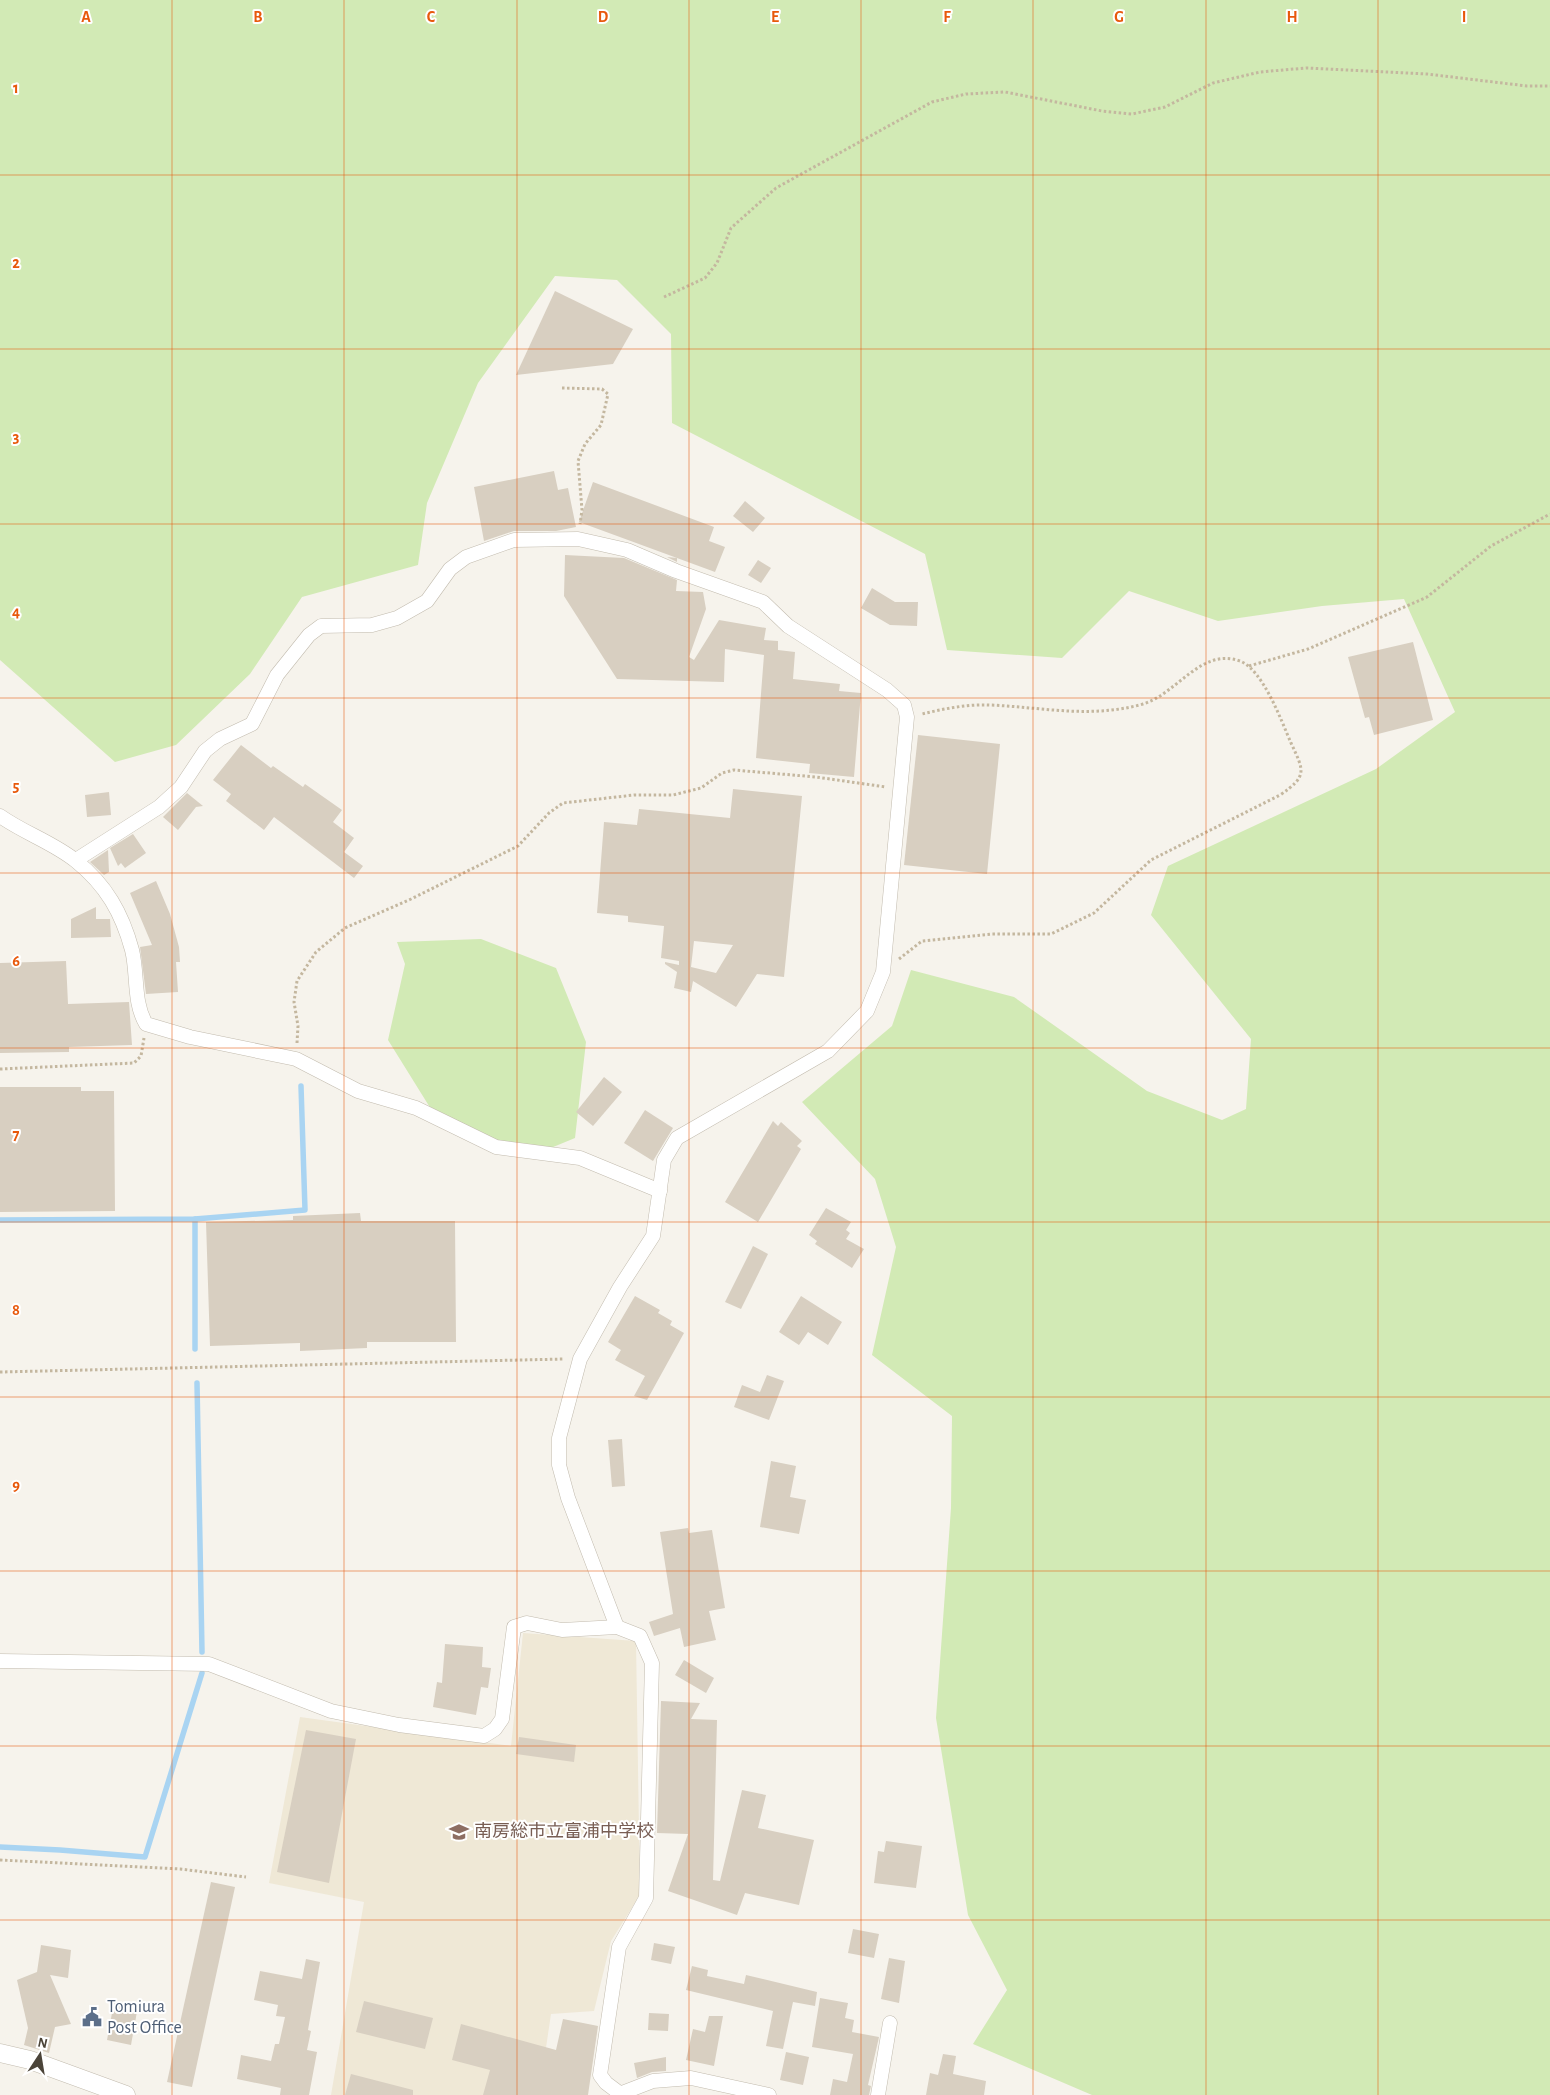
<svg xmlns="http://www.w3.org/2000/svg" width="1550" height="2095" viewBox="0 0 1550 2095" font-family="'Alegreya Sans','Noto Sans JP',sans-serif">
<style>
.education{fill:#efe8d6}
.green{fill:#d2eab5}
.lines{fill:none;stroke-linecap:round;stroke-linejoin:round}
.stream{stroke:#a9d4f2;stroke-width:5.5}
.building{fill:#d8cfc1;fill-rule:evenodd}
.minor-casing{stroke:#c2bbae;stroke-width:15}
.tertiary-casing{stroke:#c2bbae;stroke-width:19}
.path{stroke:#c4b79f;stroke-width:3;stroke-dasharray:2.5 2.5;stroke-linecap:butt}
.minor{stroke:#fff;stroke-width:14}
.tertiary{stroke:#fff;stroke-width:18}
.grid{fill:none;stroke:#e8590c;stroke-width:1;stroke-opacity:0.55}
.labels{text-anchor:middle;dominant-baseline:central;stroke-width:4;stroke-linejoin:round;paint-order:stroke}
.education-label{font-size:18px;fill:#785e54;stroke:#fff;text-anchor:start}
.service-label{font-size:18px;fill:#4e5e75;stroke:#fff;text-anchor:start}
.grid-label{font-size:16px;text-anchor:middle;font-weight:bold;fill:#e8590c;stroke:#fff;stroke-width:4;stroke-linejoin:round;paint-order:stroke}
</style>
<rect width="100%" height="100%" fill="#f6f3ec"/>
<polygon class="education" points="523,1633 636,1641 640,1895 611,1941 594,2011 551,2014 539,2095 331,2095 364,1902 269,1883 300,1717 511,1746"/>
<g class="green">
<polygon points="0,0 1550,0 1550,2095 1092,2095 973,2044 1007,1990 968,1915 936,1718 951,1508 952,1416 872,1355 896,1247 875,1179 802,1102 892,1026 911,970 1014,997 1147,1091 1222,1120 1246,1109 1251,1039 1151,915 1168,866 1376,769 1455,712 1404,599 1322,606 1218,621 1129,591 1062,658 947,650 925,554 672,423 671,334 617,280 555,276 478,383 427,503 418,565 302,597 250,674 176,745 115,762 0,660"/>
<polygon points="481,939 556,968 586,1042 575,1138 529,1157 439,1122 388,1040 405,964 397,942"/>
</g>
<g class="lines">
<g class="stream">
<polyline points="195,1219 195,1349"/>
<polyline points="0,1220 195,1219 305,1210 301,1086"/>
<polyline points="197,1383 202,1652"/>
<polyline points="0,1847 60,1850 145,1857 202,1673"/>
</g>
</g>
<g class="building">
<polygon points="555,291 633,329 613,364 516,375"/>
<polygon points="554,471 558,490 568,488 576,527 556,531 514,531 484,541 474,487"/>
<polygon points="593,482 714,527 709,541 725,547 715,572 677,558 677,562 667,557 677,558 579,522"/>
<polygon points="745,501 765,518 753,532 733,516"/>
<polygon points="565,555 624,558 677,580 676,591 703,592 706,609 689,657 694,660 719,620 766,628 764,640 778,641 778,650 795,652 793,679 840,684 839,691 861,693 854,777 809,773 810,764 756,758 764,655 725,649 724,682 617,679 564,596"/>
<polygon points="758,560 771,568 761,583 748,575"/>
<polygon points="872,588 895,602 918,602 917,626 890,625 861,608"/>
<polygon points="1413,642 1433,720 1374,735 1369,717 1365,718 1348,657"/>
<polygon points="918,735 1000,744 987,874 904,865"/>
<polygon points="241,745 271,768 273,766 303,787 305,784 342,810 333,822 354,838 344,852 363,866 354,878 274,817 264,830 226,801 231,794 213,780"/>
<path d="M733,789L802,796L784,977L757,974L736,1007L693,981L691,992L674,988L677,972L665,964V962L679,965V961L661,958L664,926L628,922V916L597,913L604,822L637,825L639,809L730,818ZM694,941L733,945L716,973L691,967Z"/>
<polygon points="109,792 111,815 87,817 85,795"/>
<polygon points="187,793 203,806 196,807 178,830 163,817"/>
<polygon points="133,834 146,853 125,868 121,863 118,866 110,848"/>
<polygon points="108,850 109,872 104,875 90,862"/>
<polygon points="156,881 170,914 179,947 180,962 176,962 178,992 146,994 140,947 152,945 130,893"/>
<polygon points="96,907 96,919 110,919 111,937 71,938 71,919"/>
<polygon points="66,961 68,1004 129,1002 132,1045 69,1047 69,1052 0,1053 0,963"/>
<polygon points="604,1077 622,1092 593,1126 576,1112"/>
<polygon points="0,1087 81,1087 81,1091 114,1091 115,1211 0,1212"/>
<polygon points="645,1110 673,1128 653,1161 624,1143"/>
<polygon points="773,1121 778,1126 781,1122 802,1141 797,1146 801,1149 758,1222 725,1202"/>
<polygon points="826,1208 851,1222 846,1230 850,1233 846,1239 864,1249 852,1268 815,1244 817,1241 809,1235"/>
<polygon points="360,1213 361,1221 455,1221 456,1342 367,1342 367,1348 300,1351 300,1343 210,1346 206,1222 293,1220 293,1216"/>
<polygon points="753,1246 768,1254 741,1309 725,1302"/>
<polygon points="635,1296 660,1310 658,1313 672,1321 670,1325 684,1333 647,1400 634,1396 645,1376 615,1360 621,1350 608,1342"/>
<polygon points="801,1296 842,1322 828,1345 808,1332 799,1345 779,1332"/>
<polygon points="767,1375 784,1381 769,1420 734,1407 742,1385 760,1392"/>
<polygon points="622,1439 625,1486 612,1487 608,1440"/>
<polygon points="771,1461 796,1466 790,1497 806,1500 799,1534 760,1527"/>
<polygon points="688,1528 689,1533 712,1530 725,1608 709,1611 716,1640 684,1647 680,1628 654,1636 649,1622 673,1614 660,1532"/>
<polygon points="445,1644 483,1647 482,1667 491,1668 488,1688 481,1687 476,1715 433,1707 437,1682 442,1683"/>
<polygon points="684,1660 714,1678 706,1693 675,1675"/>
<polygon points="661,1701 700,1703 691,1719 717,1720 713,1880 720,1881 742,1790 766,1795 758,1828 814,1840 799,1905 745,1893 737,1915 668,1891 688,1834 657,1833"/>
<polygon points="306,1730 356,1739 329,1883 277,1872"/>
<polygon points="519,1737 576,1745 574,1762 516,1754"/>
<polygon points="886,1841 922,1846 916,1888 874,1883 878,1851 884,1852"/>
<polygon points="211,1882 235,1887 192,2087 167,2082"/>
<polygon points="853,1929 879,1934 874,1958 848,1953"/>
<polygon points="654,1943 675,1947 671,1964 651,1960"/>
<polygon points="41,1945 71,1950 68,1978 50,1975 71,2024 55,2027 49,2053 24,2045 28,2028 17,1980 37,1972"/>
<polygon points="889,1958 905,1961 899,2003 881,1999"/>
<polygon points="306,1959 320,1962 308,2030 311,2031 307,2050 317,2052 309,2095 280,2095 281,2088 237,2079 241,2055 271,2061 275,2044 279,2044 285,2017 276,2016 278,2005 254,2000 260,1971 302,1979"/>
<polygon points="692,1966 708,1970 707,1976 744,1984 746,1975 817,1992 815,2006 793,2002 783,2049 766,2046 773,2011 686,1990"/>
<polygon points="820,1998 848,2003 845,2018 854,2020 852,2032 879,2037 868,2085 871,2086 869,2095 830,2095 833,2079 847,2082 853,2054 812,2047"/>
<polygon points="364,2001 433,2018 425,2049 356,2032"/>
<polygon points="114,2002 138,2006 131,2045 107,2040"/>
<polygon points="649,2013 669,2014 668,2031 648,2030"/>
<polygon points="709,2016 723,2016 714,2066 686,2060 693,2029 705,2032"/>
<polygon points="563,2019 598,2026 588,2095 483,2095 490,2070 452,2060 461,2024 556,2050"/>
<polygon points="786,2052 809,2057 803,2085 780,2080"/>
<polygon points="943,2054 956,2056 953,2074 986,2081 984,2095 926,2095 930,2073 938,2075"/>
<polygon points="666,2057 666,2071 652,2072 637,2078 634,2063"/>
<polygon points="351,2074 413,2090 413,2095 345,2095"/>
</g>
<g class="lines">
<defs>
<g id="minor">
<path d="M0,816C24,833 54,843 76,861C106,885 122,913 132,950C138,974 133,1002 146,1024L190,1037L296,1059L358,1091L416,1108L496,1147L580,1158L660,1191"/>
<polyline points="76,860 159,807 181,787 205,751 220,739 252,724 277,675 309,635 321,626 372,625 397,618 427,601 450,569 466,557 514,540 578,539 627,550 676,571 763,602 788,626 887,690 904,705 907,717 883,972 867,1011 828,1051 677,1138 664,1160 653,1236 620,1287 580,1359 559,1438 559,1465 568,1498 617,1627"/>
<polyline points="0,1661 209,1664 331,1711 399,1725 484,1736 495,1729 502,1719 514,1627 527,1623 562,1630 617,1627 640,1636 652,1663 646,1898 619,1947 600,2075 606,2083 622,2095"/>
<polyline points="622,2093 653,2081 691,2078 769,2095"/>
<polyline points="878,2095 890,2023"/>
</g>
<polyline id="tertiary" points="0,2053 30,2060 126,2095"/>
</defs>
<use href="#minor" class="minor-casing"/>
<use href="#tertiary" class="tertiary-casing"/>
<g class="path">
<polyline points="664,297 705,278 717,263 731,228 776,188 932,102 966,94 1005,92 1102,111 1132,114 1165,107 1213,83 1260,72 1306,68 1427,74 1527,86 1550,86"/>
<polyline points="562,388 602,389 608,394 601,425 585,444 578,461 582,510 580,524"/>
<polyline points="1249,666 1308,649 1427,597 1491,546 1550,514"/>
<path d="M899,959L922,941L992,934H1051L1094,913L1151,860L1280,795C1308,776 1304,771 1291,743C1281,720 1263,670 1240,661C1201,647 1177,694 1143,704C1090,719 1042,707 989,705C967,704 943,709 922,714"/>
<polyline points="297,1043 298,1026 294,1002 297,981 316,952 345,928 411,899 518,846 549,813 563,803 634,795 673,795 701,788 722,773 734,770 816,777 886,787"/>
<polyline points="0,1069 134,1063 141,1056 144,1038"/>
<polyline points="0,1372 564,1359"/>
<polyline points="0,1860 180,1869 246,1877"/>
</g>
<use href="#minor" class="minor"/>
<use href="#tertiary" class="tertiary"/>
</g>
<path class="grid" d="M172,0V2095M344,0V2095M517,0V2095M689,0V2095M861,0V2095M1033,0V2095M1206,0V2095M1378,0V2095M0,175H1550M0,349H1550M0,524H1550M0,698H1550M0,873H1550M0,1048H1550M0,1222H1550M0,1397H1550M0,1571H1550M0,1746H1550M0,1920H1550"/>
<defs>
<symbol id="school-bare" viewBox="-9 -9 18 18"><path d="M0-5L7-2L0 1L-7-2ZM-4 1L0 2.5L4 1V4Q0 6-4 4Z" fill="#8d6e63" stroke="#fff" stroke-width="2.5" paint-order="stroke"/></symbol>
<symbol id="civic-bare" viewBox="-9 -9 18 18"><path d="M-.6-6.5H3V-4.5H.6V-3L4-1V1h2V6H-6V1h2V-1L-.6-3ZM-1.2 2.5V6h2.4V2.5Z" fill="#5c6f8a" stroke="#fff" stroke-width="2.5" paint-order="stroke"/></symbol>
</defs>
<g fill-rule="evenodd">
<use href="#school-bare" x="445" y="1818" width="28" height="28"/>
<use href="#civic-bare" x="78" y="2003" width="28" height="28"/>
</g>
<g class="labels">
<g class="education-label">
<text x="474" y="1832">南房総市立富浦中学校</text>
</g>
<g class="service-label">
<text x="107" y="2007">Tomiura<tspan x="107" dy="21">Post Office</tspan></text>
</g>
</g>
<g class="grid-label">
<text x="86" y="22">A</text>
<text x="258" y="22">B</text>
<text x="431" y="22">C</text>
<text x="603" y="22">D</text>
<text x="775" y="22">E</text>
<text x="947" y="22">F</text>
<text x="1119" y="22">G</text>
<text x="1292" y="22">H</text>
<text x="1464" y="22">I</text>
<text x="16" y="93">1</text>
<text x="16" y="268">2</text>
<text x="16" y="442">3</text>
<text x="16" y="617">4</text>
<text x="16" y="791">5</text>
<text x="16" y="966">6</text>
<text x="16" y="1140">7</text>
<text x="16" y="1315">8</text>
<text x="16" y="1490">9</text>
</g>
<g transform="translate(40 2055) rotate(12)" stroke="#ffffff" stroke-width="4" paint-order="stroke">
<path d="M0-4L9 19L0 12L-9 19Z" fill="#4b4439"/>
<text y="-8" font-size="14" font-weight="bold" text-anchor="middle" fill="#4b4439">N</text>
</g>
</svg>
